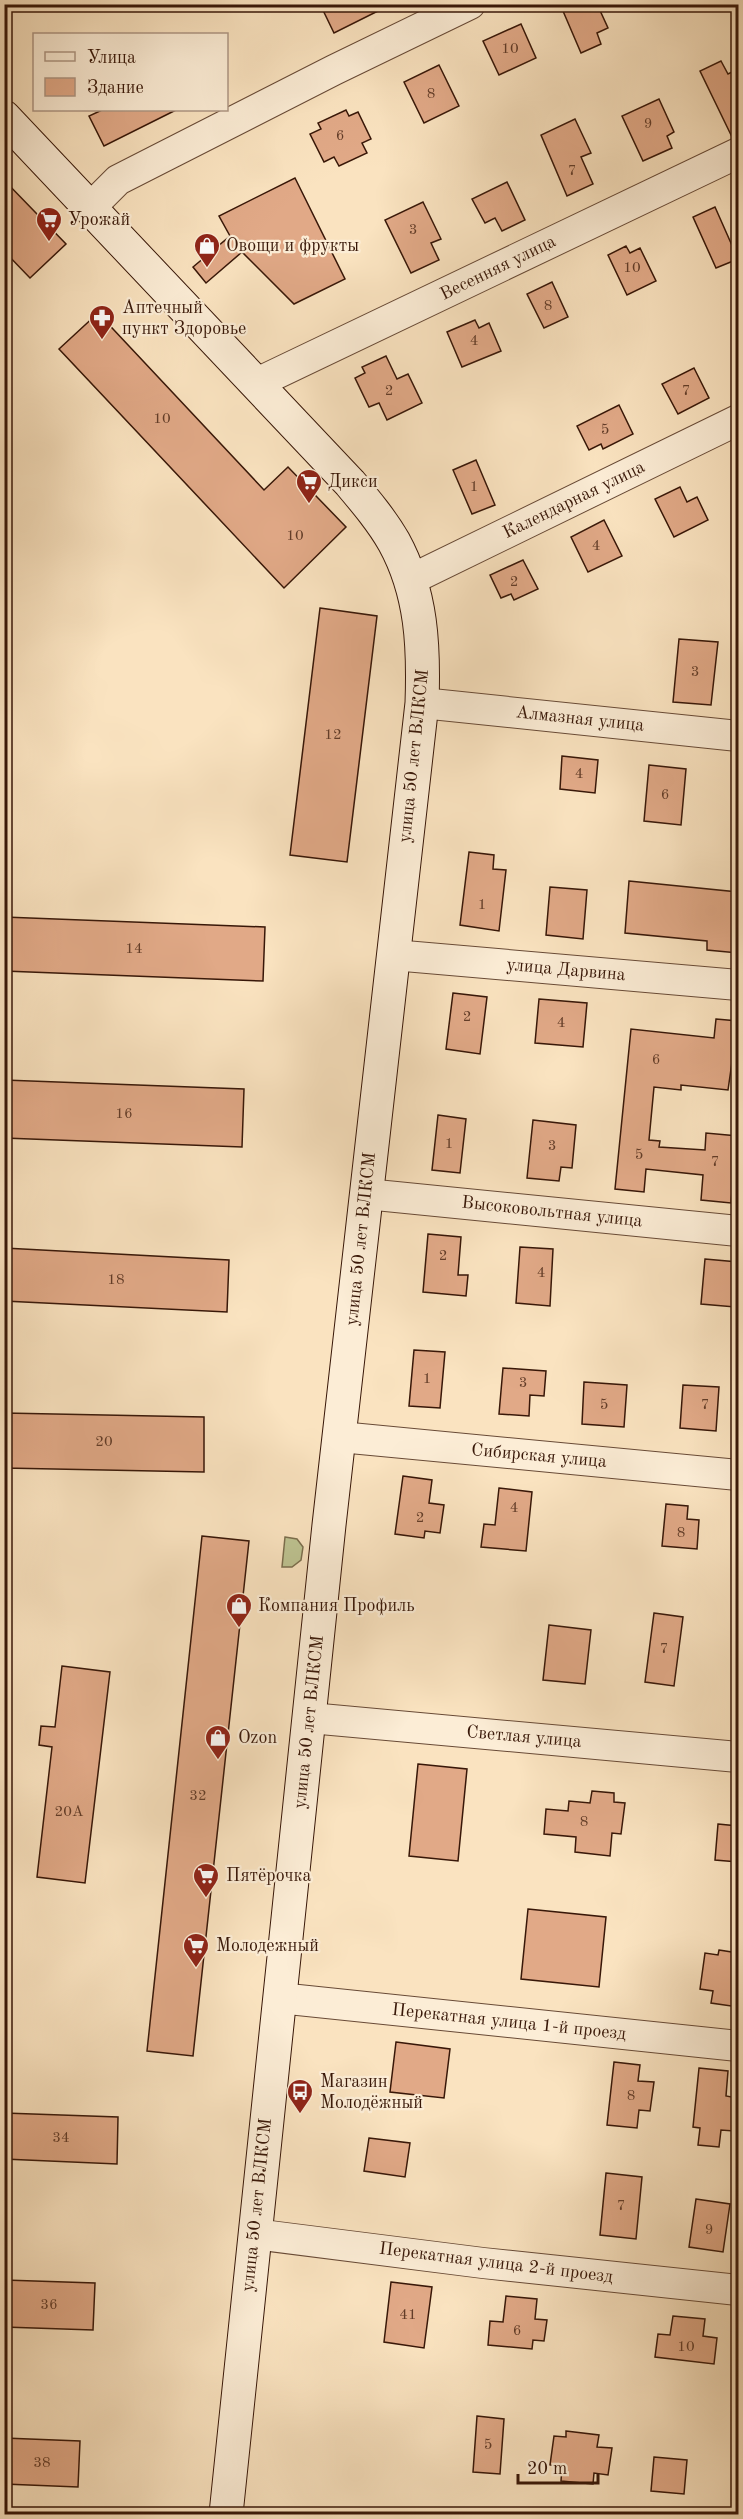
<svg xmlns="http://www.w3.org/2000/svg" width="743" height="2519" viewBox="0 0 743 2519" font-family="'Old Standard TT',serif">
<style>
.green{fill:#bec492;stroke:#7b6e4d;stroke-width:1.5}
.building{fill:#e1a987;stroke:#381708;stroke-width:1.5}
.lines{fill:none;stroke-linecap:round;stroke-linejoin:round}
.minor-casing{stroke:#684a36;stroke-width:32}
.secondary-casing{stroke:#381708;stroke-width:35}
.minor{stroke:#fcedd6;stroke-width:30}
.secondary{stroke:#fcedd6;stroke-width:33}
.labels{text-anchor:middle;dominant-baseline:central;stroke-width:4.5;stroke-linejoin:round;paint-order:stroke}
.number-label{font-size:15px;fill:#623c28}
.poi-label{font-size:18px;fill:#381708;stroke:#fcedd6;text-anchor:start}
.street-label{font-size:18px;fill:#381708;stroke:#fcedd6}
</style>
<rect width="100%" height="100%" fill="#fae3c0"/>
<filter id="stains"><feTurbulence type="fractalNoise" baseFrequency=".00333" numOctaves="4"/><feColorMatrix values="0 0 0 0 .2 0 0 0 0 .09 0 0 0 0 .02 0 0 0 .5 -.17"/></filter>
<radialGradient id="worn" r=".72"><stop offset=".6" stop-color="#630" stop-opacity="0"/><stop offset="1" stop-color="#630" stop-opacity=".3"/></radialGradient>
<polygon class="green" points="285,1537 297,1539 303,1547 301,1560 292,1567 282,1567"/>
<g class="building">
<polygon points="320,4 392,4 334,33"/>
<polygon points="560,4 597,4 608,28 597,33 601,44 581,53"/>
<polygon points="521,24 536,58 499,75 483,41"/>
<polygon points="721,61 728,74 738,69 738,136 732,137 700,71"/>
<polygon points="439,65 459,106 424,123 404,82"/>
<polygon points="659,99 674,132 667,136 672,148 643,161 622,116"/>
<polygon points="102,110 176,110 104,146 89,116"/>
<polygon points="346,110 349,116 358,112 371,139 362,143 367,153 339,166 334,157 324,162 310,134 321,129 318,123"/>
<polygon points="575,119 591,153 581,157 593,184 567,196 541,135"/>
<polygon points="295,178 345,279 294,304 242,252 206,283 193,267 230,236 219,216"/>
<polygon points="4,180 66,244 30,278 4,251"/>
<polygon points="507,182 525,220 502,231 495,218 485,223 472,199"/>
<polygon points="423,202 441,239 431,243 439,260 411,273 385,220"/>
<polygon points="715,207 738,259 716,268 693,217"/>
<polygon points="626,246 630,253 640,248 656,281 627,295 608,255"/>
<polygon points="552,282 568,317 544,328 527,294"/>
<polygon points="98,313 264,490 288,467 346,527 284,588 59,349"/>
<polygon points="475,320 479,328 489,323 501,351 462,367 447,332"/>
<polygon points="386,356 397,379 408,374 422,403 387,420 379,403 369,407 355,378 365,373 362,367"/>
<polygon points="694,368 709,398 678,414 662,384"/>
<polygon points="619,405 633,434 603,449 601,444 589,450 577,426"/>
<polygon points="476,460 495,505 472,514 453,470"/>
<polygon points="680,487 687,502 697,497 708,520 674,537 655,499"/>
<polygon points="604,520 622,556 588,572 571,537"/>
<polygon points="523,560 538,589 514,600 511,594 501,598 490,575"/>
<polygon points="320,608 377,616 347,862 290,855"/>
<polygon points="679,639 718,642 711,705 673,702"/>
<polygon points="562,756 598,760 595,793 560,789"/>
<polygon points="649,765 686,769 681,825 644,821"/>
<polygon points="469,852 494,855 493,869 506,870 499,931 460,925"/>
<polygon points="629,881 738,892 738,953 707,950 707,941 625,933"/>
<polygon points="550,887 587,890 583,939 546,935"/>
<polygon points="4,917 265,927 263,981 4,971"/>
<polygon points="453,993 487,997 480,1054 446,1049"/>
<polygon points="539,999 587,1003 583,1047 535,1043"/>
<polygon points="716,1019 738,1021 738,1063 732,1062 728,1090 681,1085 681,1090 654,1087 649,1140 660,1141 659,1147 705,1150 706,1133 738,1136 738,1179 733,1179 731,1203 701,1200 703,1175 646,1169 644,1192 615,1189 631,1029 714,1038"/>
<polygon points="4,1080 244,1089 242,1147 4,1138"/>
<polygon points="438,1115 466,1119 460,1173 432,1170"/>
<polygon points="533,1120 576,1125 572,1168 561,1167 559,1181 527,1178"/>
<polygon points="428,1234 461,1237 458,1275 468,1275 466,1296 423,1292"/>
<polygon points="520,1247 553,1249 550,1306 516,1303"/>
<polygon points="4,1248 229,1260 227,1312 4,1301"/>
<polygon points="705,1259 738,1262 735,1307 701,1304"/>
<polygon points="414,1350 445,1352 440,1408 409,1406"/>
<polygon points="503,1368 546,1371 544,1396 530,1395 529,1416 499,1414"/>
<polygon points="584,1382 627,1385 624,1427 582,1424"/>
<polygon points="683,1385 719,1387 716,1431 680,1428"/>
<polygon points="4,1413 204,1417 204,1472 4,1468"/>
<polygon points="403,1476 432,1480 429,1503 444,1505 440,1533 425,1531 424,1538 395,1534"/>
<polygon points="499,1488 532,1492 526,1551 481,1547 484,1524 495,1525"/>
<polygon points="666,1504 688,1506 687,1519 699,1520 697,1549 662,1546"/>
<polygon points="202,1536 249,1541 193,2056 147,2051"/>
<polygon points="654,1613 683,1617 674,1686 645,1682"/>
<polygon points="549,1625 591,1630 585,1684 543,1680"/>
<polygon points="62,1666 110,1672 85,1883 37,1877 52,1747 39,1745 41,1726 55,1727"/>
<polygon points="418,1764 467,1769 458,1861 409,1856"/>
<polygon points="592,1791 614,1793 614,1802 625,1803 621,1834 612,1833 610,1856 575,1852 576,1837 544,1834 546,1809 568,1811 569,1801 590,1803"/>
<polygon points="718,1824 738,1826 738,1862 715,1860"/>
<polygon points="528,1909 606,1917 599,1987 521,1979"/>
<polygon points="719,1950 738,1953 738,2007 711,2003 713,1991 700,1989 705,1953 718,1955"/>
<polygon points="396,2042 450,2049 444,2098 390,2092"/>
<polygon points="614,2062 640,2065 638,2081 654,2082 650,2111 639,2110 637,2128 607,2125"/>
<polygon points="699,2068 728,2071 726,2096 737,2098 734,2131 721,2130 719,2147 698,2145 700,2128 693,2127"/>
<polygon points="4,2113 118,2117 117,2164 4,2159"/>
<polygon points="369,2138 410,2143 405,2177 364,2171"/>
<polygon points="606,2173 642,2177 636,2239 600,2235"/>
<polygon points="696,2199 730,2204 723,2252 689,2247"/>
<polygon points="4,2280 95,2283 93,2330 4,2327"/>
<polygon points="391,2282 432,2287 424,2348 384,2342"/>
<polygon points="506,2296 537,2299 535,2319 547,2320 544,2341 533,2340 532,2349 488,2345 490,2321 503,2322"/>
<polygon points="673,2316 705,2319 703,2336 717,2338 714,2364 655,2357 658,2334 670,2335"/>
<polygon points="477,2416 504,2419 500,2474 473,2472"/>
<polygon points="566,2431 599,2435 597,2447 612,2448 608,2475 594,2473 593,2484 561,2481 562,2467 550,2465 554,2436 566,2437"/>
<polygon points="4,2438 80,2441 78,2487 4,2484"/>
<polygon points="654,2457 687,2460 684,2494 651,2491"/>
</g>
<g class="lines">
<defs>
<g id="minor">
<polyline points="90,208 118,180 334,70 470,4"/>
<polyline points="257,383 738,153"/>
<polyline points="410,580 738,420"/>
<polyline points="422,703 738,736"/>
<polyline points="393,955 738,985"/>
<polyline points="366,1194 738,1231"/>
<polyline points="340,1437 738,1475"/>
<polyline points="310,1718 738,1757"/>
<polyline points="279,1998 738,2046"/>
<polyline points="254,2234 483,2263 738,2290"/>
</g>
<path id="secondary" d="M4,117L350,483C366,502 382,521 394,542C422,593 424,647 422,703L329,1525L226,2514"/>
</defs>
<use href="#minor" class="minor-casing"/>
<use href="#secondary" class="secondary-casing"/>
<use href="#minor" class="minor"/>
<use href="#secondary" class="secondary"/>
</g>
<defs>
<symbol id="supermarket-pin" viewBox="-11 -11 22 30"><path d="M0 17L-7.5 6A9.5 9.5 0 1 1 7.5 6Z" fill="#8f2418" stroke="#fcedd6"/><path d="M-6-5.5h2.5l.6 2H6L4.5 2H-2.5L-4.4-4H-6ZM-1.5 3.2a1.3 1.3 0 1 0 .1 0ZM3 3.2a1.3 1.3 0 1 0 .1 0Z" fill="#fff"/></symbol>
<symbol id="shop-pin" viewBox="-11 -11 22 30"><path d="M0 17L-7.5 6A9.5 9.5 0 1 1 7.5 6Z" fill="#8f2418" stroke="#fcedd6"/><path d="M-5-2.5h2.3a2.7 3.5 0 0 1 5.4 0H5L5.5 6h-11ZM-1.5-2.5h3a1.5 2.3 0 0 0-3 0Z" fill="#fff"/></symbol>
<symbol id="pharmacy-pin" viewBox="-11 -11 22 30"><path d="M0 17L-7.5 6A9.5 9.5 0 1 1 7.5 6Z" fill="#8f2418" stroke="#fcedd6"/><path d="M-2-6h4v4h4v4h-4v4h-4v-4h-4v-4h4Z" fill="#fff"/></symbol>
<symbol id="bus-pin" viewBox="-11 -11 22 30"><path d="M0 17L-7.5 6A9.5 9.5 0 1 1 7.5 6Z" fill="#8f2418" stroke="#fcedd6"/><path d="M-5-6H5V4H4V6H2V4H-2V6H-4V4H-5ZM-3.5-4V0h7V-4ZM-3.5 1.2v1.5H-2V1.2ZM2 1.2v1.5H3.5V1.2Z" fill="#fff"/></symbol>
</defs>
<g fill-rule="evenodd">
<use href="#supermarket-pin" x="34" y="205" width="30" height="40"/>
<use href="#shop-pin" x="192" y="231" width="30" height="40"/>
<use href="#pharmacy-pin" x="87" y="303" width="30" height="40"/>
<use href="#supermarket-pin" x="294" y="467" width="30" height="40"/>
<use href="#shop-pin" x="224" y="1591" width="30" height="40"/>
<use href="#shop-pin" x="203" y="1723" width="30" height="40"/>
<use href="#supermarket-pin" x="191" y="1861" width="30" height="40"/>
<use href="#supermarket-pin" x="181" y="1931" width="30" height="40"/>
<use href="#bus-pin" x="285" y="2077" width="30" height="40"/>
</g>
<g class="labels">
<g class="number-label">
<text x="510" y="49">10</text>
<text x="431" y="94">8</text>
<text x="648" y="124">9</text>
<text x="340" y="136">6</text>
<text x="572" y="171">7</text>
<text x="413" y="230">3</text>
<text x="632" y="268">10</text>
<text x="548" y="306">8</text>
<text x="474" y="341">4</text>
<text x="389" y="391">2</text>
<text x="686" y="391">7</text>
<text x="162" y="419">10</text>
<text x="605" y="430">5</text>
<text x="474" y="487">1</text>
<text x="295" y="536">10</text>
<text x="596" y="546">4</text>
<text x="514" y="582">2</text>
<text x="695" y="672">3</text>
<text x="333" y="735">12</text>
<text x="579" y="774">4</text>
<text x="665" y="795">6</text>
<text x="482" y="905">1</text>
<text x="134" y="949">14</text>
<text x="467" y="1017">2</text>
<text x="561" y="1023">4</text>
<text x="656" y="1060">6</text>
<text x="124" y="1114">16</text>
<text x="449" y="1144">1</text>
<text x="552" y="1146">3</text>
<text x="639" y="1155">5</text>
<text x="715" y="1162">7</text>
<text x="443" y="1256">2</text>
<text x="541" y="1273">4</text>
<text x="116" y="1280">18</text>
<text x="427" y="1379">1</text>
<text x="523" y="1383">3</text>
<text x="604" y="1405">5</text>
<text x="705" y="1405">7</text>
<text x="104" y="1442">20</text>
<text x="514" y="1508">4</text>
<text x="420" y="1518">2</text>
<text x="681" y="1533">8</text>
<text x="664" y="1649">7</text>
<text x="198" y="1796">32</text>
<text x="69" y="1812">20А</text>
<text x="584" y="1822">8</text>
<text x="631" y="2096">8</text>
<text x="61" y="2138">34</text>
<text x="621" y="2206">7</text>
<text x="709" y="2230">9</text>
<text x="49" y="2305">36</text>
<text x="408" y="2315">41</text>
<text x="517" y="2331">6</text>
<text x="686" y="2347">10</text>
<text x="488" y="2445">5</text>
<text x="42" y="2463">38</text>
</g>
<g class="poi-label">
<text x="68" y="220">Урожай</text>
<text x="226" y="246">Овощи и фрукты</text>
<text x="122" y="308">Аптечный<tspan x="122" dy="21">пункт Здоровье</tspan></text>
<text x="328" y="482">Дикси</text>
<text x="258" y="1606">Компания Профиль</text>
<text x="238" y="1738">Ozon</text>
<text x="226" y="1876">Пятёрочка</text>
<text x="216" y="1946">Молодежный</text>
<text x="320" y="2082">Магазин<tspan x="320" dy="21">Молодёжный</tspan></text>
</g>
<g class="street-label">
<text transform="translate(498 268) rotate(-26)">Весенняя улица</text>
<text transform="translate(574 500) rotate(-26)">Календарная улица</text>
<text transform="translate(580 719) rotate(6)">Алмазная улица</text>
<text transform="translate(414 756) rotate(-84)">улица 50 лет ВЛКСМ</text>
<text transform="translate(566 970) rotate(5)">улица Дарвина</text>
<text transform="translate(552 1212) rotate(6)">Высоковольтная улица</text>
<text transform="translate(361 1239) rotate(-84)">улица 50 лет ВЛКСМ</text>
<text transform="translate(539 1456) rotate(5)">Сибирская улица</text>
<text transform="translate(309 1722) rotate(-84)">улица 50 лет ВЛКСМ</text>
<text transform="translate(524 1737) rotate(5)">Светлая улица</text>
<text transform="translate(509 2022) rotate(6)">Перекатная улица 1-й проезд</text>
<text transform="translate(257 2205) rotate(-84)">улица 50 лет ВЛКСМ</text>
<text transform="translate(496 2263) rotate(7)">Перекатная улица 2-й проезд</text>
</g>
</g>
<rect width="743" height="2519" fill="none" stroke="#fae3c0" stroke-width="24"/>
<rect x="6" y="6" width="731" height="2507" fill="none" stroke="#381708" stroke-width="3"/>
<rect x="12" y="12" width="719" height="2495" fill="none" stroke="#381708" stroke-width="1.5"/>
<rect x="33" y="33" width="195" height="78" fill="#fcedd6" stroke="#ae9784" stroke-width="1.5"/>
<rect x="45" y="52" width="30" height="9" fill="#fcedd6" stroke="#ae9784" stroke-width="1.5"/>
<text x="87" y="63" font-size="18" fill="#381708">Улица</text>
<rect x="45" y="78" width="30" height="18" fill="#e1a987" stroke="#ae9784" stroke-width="1.5"/>
<text x="87" y="93" font-size="18" fill="#381708">Здание</text>
<path d="M518 2474v9h80v-9" fill="none" stroke="#381708" stroke-width="3"/>
<text x="527" y="2474" font-size="18" fill="#381708" stroke="#fcedd6" stroke-width="4.5" paint-order="stroke">20 m</text>
<rect width="100%" height="100%" filter="url(#stains)"/>
<rect width="100%" height="100%" fill="url(#worn)"/>
</svg>
